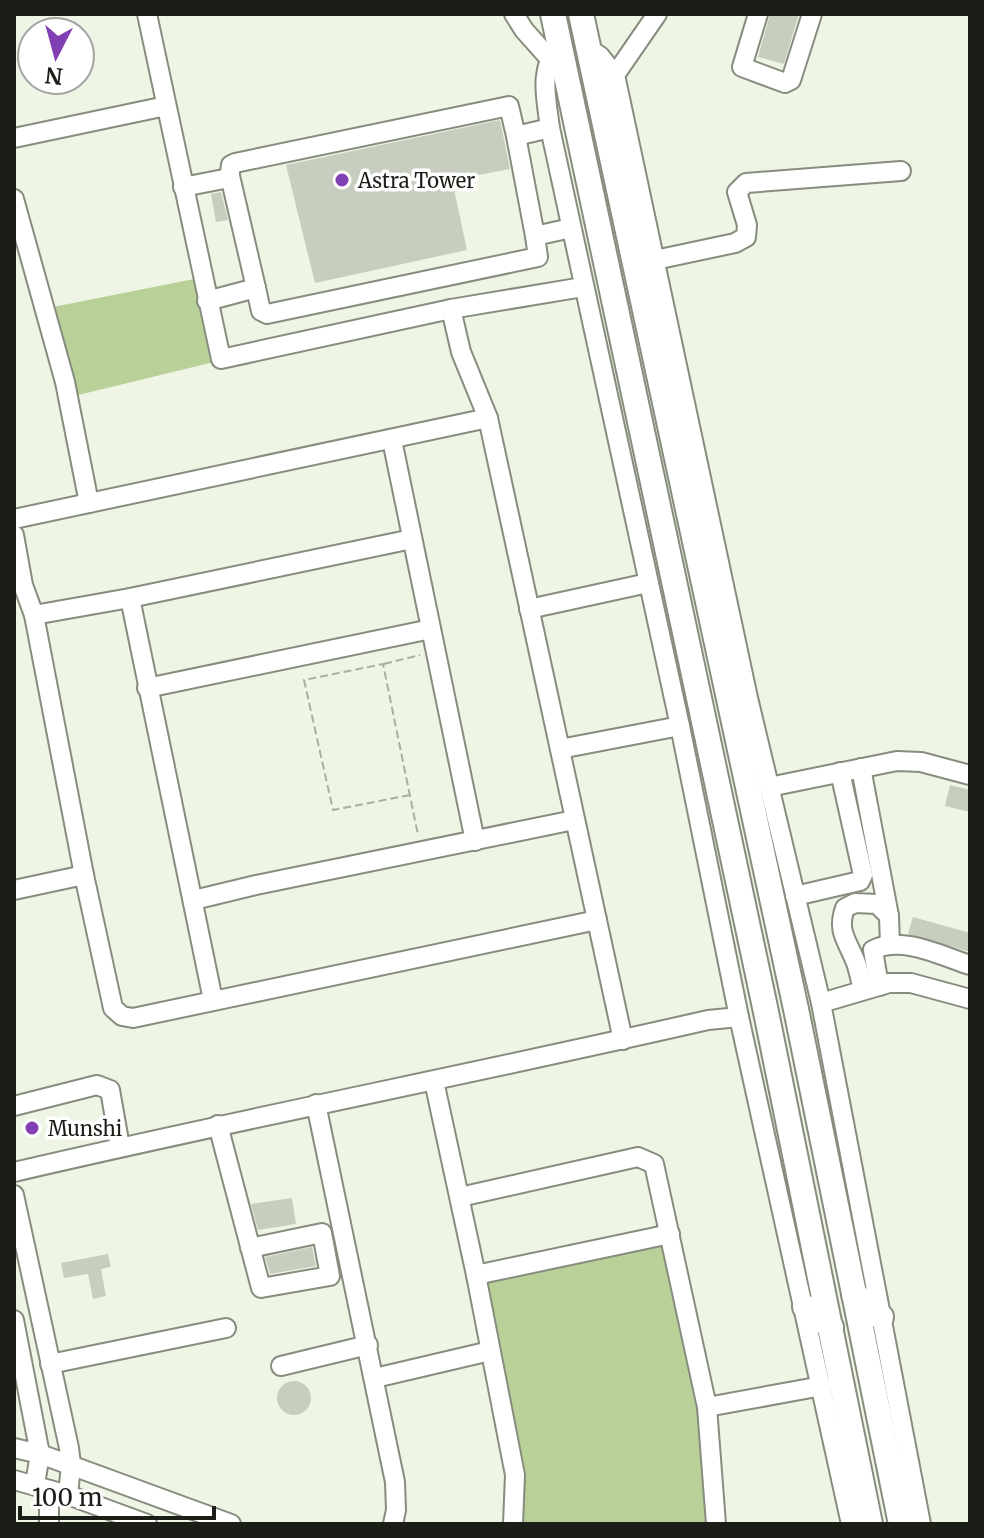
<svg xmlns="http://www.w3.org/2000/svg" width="984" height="1538" viewBox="0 0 984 1538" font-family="Merriweather,serif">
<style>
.green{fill:#b9d199}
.building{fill:#c7cebf}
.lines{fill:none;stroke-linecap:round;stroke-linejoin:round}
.minor-casing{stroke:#868d7e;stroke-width:22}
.major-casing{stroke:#868d7e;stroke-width:28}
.path{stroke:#a9aea2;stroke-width:2;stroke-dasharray:8 4;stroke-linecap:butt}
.minor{stroke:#fff;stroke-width:18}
.major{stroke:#fff;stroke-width:24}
.poi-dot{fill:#803fb3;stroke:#fff;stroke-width:3}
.labels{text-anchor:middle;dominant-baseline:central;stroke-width:7;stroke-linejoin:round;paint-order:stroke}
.poi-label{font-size:20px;fill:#1b1d17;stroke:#fff;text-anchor:start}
</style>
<rect width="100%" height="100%" fill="#eef5e5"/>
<g class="green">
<polygon points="194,279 218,361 62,399 43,309"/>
<polygon points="670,1234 714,1524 513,1524 518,1452 476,1275"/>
</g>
<g class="building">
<polygon points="770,14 799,14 784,64 758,57"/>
<polygon points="500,120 510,169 452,180 467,250 315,283 286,165"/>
<polygon points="221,192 228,220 216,222 211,194"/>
<polygon points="950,785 970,790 970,812 945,806"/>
<polygon points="913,917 970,933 970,952 908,934"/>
<polygon points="292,1198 296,1224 258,1230 251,1204"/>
<polygon points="312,1247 316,1266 270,1274 265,1257"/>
<polygon points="108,1254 111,1267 101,1269 106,1296 93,1299 88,1274 64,1278 61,1263"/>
<circle cx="294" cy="1398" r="17"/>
</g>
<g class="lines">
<defs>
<g id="minor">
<polyline points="147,14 221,359 451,309 583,287"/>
<polyline points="514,14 524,30 549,58"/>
<polyline points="758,14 742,67 785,83 791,80 812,14"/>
<path d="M558,40C540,76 545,90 550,128L680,726L739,1017L851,1524"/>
<polyline points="587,48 600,56 615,75 748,698 821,1003 921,1524"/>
<polyline points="615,75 657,14"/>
<polyline points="516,136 535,236"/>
<polyline points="14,138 166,106"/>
<polyline points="230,176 256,288"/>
<polyline points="183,187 229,178 231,165 235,163 509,106 516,136 550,128"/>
<polyline points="14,199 65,382 89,503"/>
<polyline points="655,260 735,243 746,237 747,225 737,192 746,183 901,171"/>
<polyline points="207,301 256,288 261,311 267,314 538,257 535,236 571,228"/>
<polyline points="451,309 461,352 488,418 623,1040"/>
<polyline points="392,440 475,841"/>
<polyline points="14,519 488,418"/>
<polyline points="14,535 23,585 34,615 84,875 113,1008 122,1016 133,1018 597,920"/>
<polyline points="130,598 213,1000"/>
<polyline points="529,609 648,583"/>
<polyline points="34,615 130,598 412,539"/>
<polyline points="147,688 431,629"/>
<polyline points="560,749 680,726"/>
<polyline points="861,768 889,916"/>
<polyline points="769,787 897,761 921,762 970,775"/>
<polyline points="14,890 84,875"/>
<polyline points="795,896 860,881 863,875 840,772"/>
<polyline points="194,900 256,885 574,820"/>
<path d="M879,986L873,950C902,935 941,956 970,965"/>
<path d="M863,990C860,980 859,968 854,958C846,939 837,930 845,908L855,903L877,904L889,916L890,945"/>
<polyline points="821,1003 889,983 911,983 970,999"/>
<polyline points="434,1081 476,1275 515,1475 513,1524"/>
<polyline points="316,1104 395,1482 396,1510 393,1524"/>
<polyline points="14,1106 97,1085 110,1090 120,1147"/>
<polyline points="218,1125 261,1288 330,1276 322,1233 250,1248"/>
<path d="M14,1172C245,1118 477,1073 708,1020L739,1017"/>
<polyline points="14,1195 69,1448 71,1465 68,1495"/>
<polyline points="460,1197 638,1157 654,1164 707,1407 716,1524"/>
<polyline points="476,1275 670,1234"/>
<polyline points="14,1320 40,1454 35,1484"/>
<polyline points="50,1364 226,1328"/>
<polyline points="281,1366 368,1345"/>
<polyline points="375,1378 490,1351"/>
<polyline points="707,1407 822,1386"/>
<polyline points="14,1448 40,1454 231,1524"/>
<polyline points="14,1480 68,1495 147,1524"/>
<polyline points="49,1490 49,1524"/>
</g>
<g id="major">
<polyline points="553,14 766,1012 870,1524"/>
<polyline points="581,14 796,1009 901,1524"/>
<polyline points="854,1294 881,1317"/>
<polyline points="805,1307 831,1327"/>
</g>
</defs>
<use href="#minor" class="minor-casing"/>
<use href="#major" class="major-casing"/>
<g class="path">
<polyline points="384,664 420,655"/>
<polyline points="410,795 333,810 304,680 383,664 418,835"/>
</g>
<use href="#minor" class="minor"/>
<use href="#major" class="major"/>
</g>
<g class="poi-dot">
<circle cx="342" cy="180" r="8"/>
<circle cx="32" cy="1128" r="8"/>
</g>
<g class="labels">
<g class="poi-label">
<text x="358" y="180">Astra Tower</text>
<text x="48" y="1128">Munshi</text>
</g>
</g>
<rect width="984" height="1538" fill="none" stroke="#1b1d17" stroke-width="32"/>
<g transform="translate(56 56) rotate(186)"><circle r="38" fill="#ffffff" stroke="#a4a5a2" stroke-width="2"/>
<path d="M0-6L14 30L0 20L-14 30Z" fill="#803fb3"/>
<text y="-12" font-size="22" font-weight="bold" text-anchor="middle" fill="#1b1d17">N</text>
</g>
<path d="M20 1506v12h194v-12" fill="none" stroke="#1b1d17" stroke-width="4"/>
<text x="32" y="1506" font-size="24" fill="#1b1d17" stroke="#ffffff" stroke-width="6" paint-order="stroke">100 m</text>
</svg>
